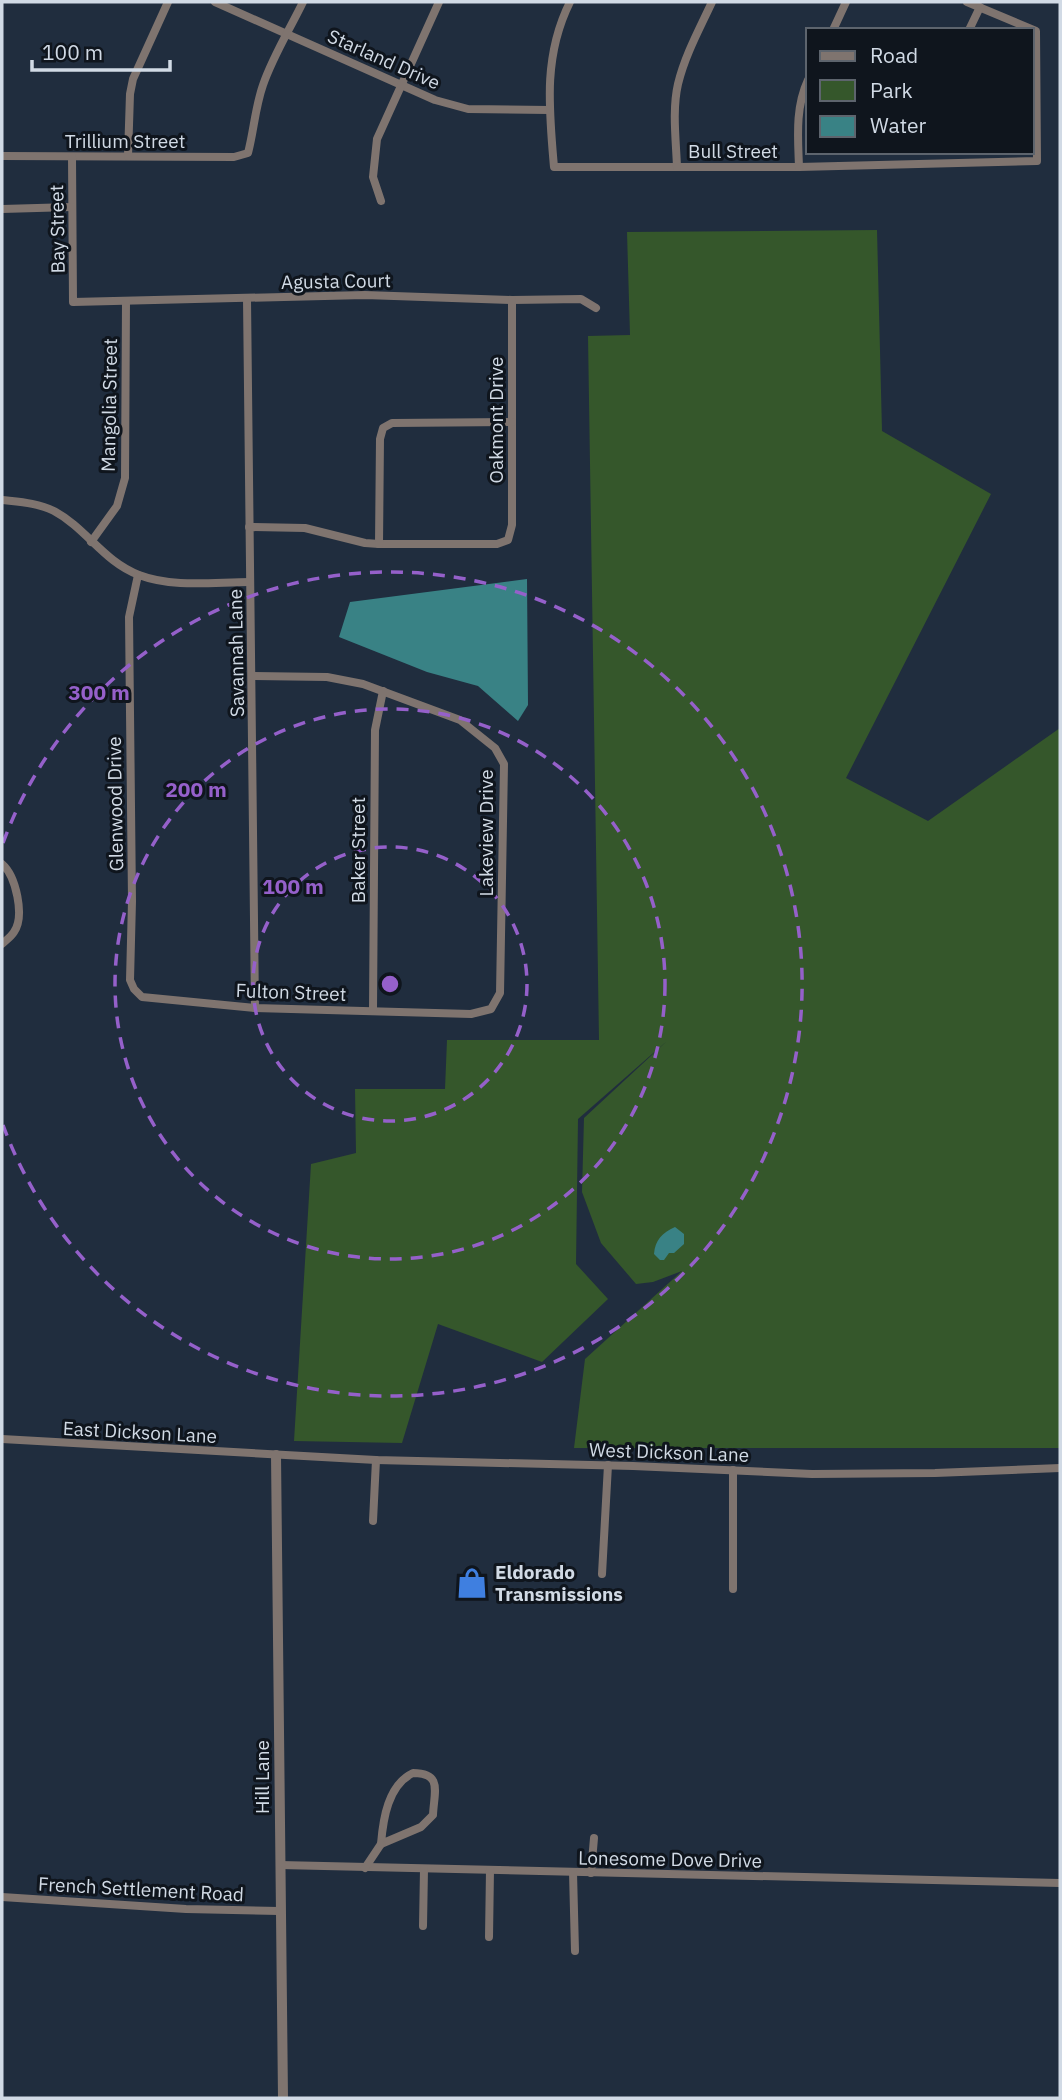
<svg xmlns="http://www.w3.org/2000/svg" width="1062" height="2100" viewBox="0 0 1062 2100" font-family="'IBM Plex Sans',sans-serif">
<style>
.green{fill:#35572b}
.water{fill:#398285}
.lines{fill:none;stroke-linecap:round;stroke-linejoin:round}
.minor{stroke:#7f746f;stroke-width:8}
.tertiary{stroke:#7f746f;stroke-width:10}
.ring{fill:none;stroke:#9560ca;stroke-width:3.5;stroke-dasharray:12 9}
.labels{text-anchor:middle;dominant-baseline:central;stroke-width:6;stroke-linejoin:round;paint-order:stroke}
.street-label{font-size:19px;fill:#d1dae5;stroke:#0f151d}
.poi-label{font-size:19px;font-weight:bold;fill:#d1dae5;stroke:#0f151d;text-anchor:start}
.centre{fill:#9560ca;stroke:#0f151d;stroke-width:3.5}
.ring-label{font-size:21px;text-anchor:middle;font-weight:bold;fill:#9560ca;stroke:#0f151d;stroke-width:6;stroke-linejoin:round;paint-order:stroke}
</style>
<rect width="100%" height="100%" fill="#202d3e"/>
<polygon class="green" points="877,230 882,431 991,494 846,778 928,821 1060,728 1060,1448 574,1448 585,1359 682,1271 653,1282 636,1284 601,1243 582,1192 584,1118 667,1041 578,1119 576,1264 608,1299 542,1362 438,1324 402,1443 294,1441 311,1164 356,1153 355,1089 445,1089 447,1040 599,1040 588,336 630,335 627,232"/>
<g class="water">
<polygon points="527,579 528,705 518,721 478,686 427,672 339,637 350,602"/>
<path d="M675,1227L684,1234V1244L674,1253H669L664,1260H660L654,1254C655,1240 662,1233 675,1227Z"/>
</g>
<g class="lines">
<g class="minor">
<polyline points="215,2 435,100 468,109 549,110"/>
<path d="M570,2C543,56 549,109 554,167H799L1037,161L1036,31L967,2"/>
<polyline points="833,30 846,2"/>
<polyline points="969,30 980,7"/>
<path d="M2,156L234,157L248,153C254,130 255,108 263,85C273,56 290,29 303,2"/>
<polyline points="128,156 130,94 133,79 168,2"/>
<polyline points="72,157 73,302 365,295 512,300 581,299 596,308"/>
<path d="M677,167C676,140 672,110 678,84C685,55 700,28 712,2"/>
<path d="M799,167C798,138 795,108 808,80"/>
<polyline points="381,201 373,177 377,139 439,2"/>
<polyline points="2,209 72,207"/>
<polyline points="247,299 255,1008"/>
<path d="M2,500C19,502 38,503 54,511C86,528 104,562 139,575C173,588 214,582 250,582"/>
<polyline points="249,527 305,528 365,543 379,544 497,544 508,540 512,525 512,300"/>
<polyline points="91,542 117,506 125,478 126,301"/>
<polyline points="379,544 380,439 383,428 392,423 512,422"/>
<polyline points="138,575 129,617 132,901 130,980 134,989 142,997 255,1008 471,1014 491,1009 500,993 504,764 495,748 460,720 363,684 327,677 252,676"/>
<path d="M2,864C16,876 25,916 14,932C11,937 5,941 2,944"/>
<polyline points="373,1011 375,730 383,691"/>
<polyline points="2,1439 376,1460 633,1466 812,1474 935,1473 1060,1468"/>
<polyline points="373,1521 376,1460"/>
<polyline points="602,1574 608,1465"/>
<polyline points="733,1589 733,1470"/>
<path d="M413,1773C443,1773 434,1792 433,1815L421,1827L381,1844C383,1819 388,1785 413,1773Z"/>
<polyline points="280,1865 1060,1883"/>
<polyline points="365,1868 381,1844"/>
<polyline points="573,1872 575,1951"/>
<polyline points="591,1873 594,1838"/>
<polyline points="2,1897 186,1909 279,1911"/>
<polyline points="423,1926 424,1869"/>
<polyline points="489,1937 490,1870"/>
</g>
<polyline class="tertiary" points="276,1455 283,2098"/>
</g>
<g class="ring">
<circle cx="390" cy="984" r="137"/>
<circle cx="390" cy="984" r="275"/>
<path d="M3 843A412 412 0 1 1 3 1125"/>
</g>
<defs>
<symbol id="shop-bare" viewBox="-9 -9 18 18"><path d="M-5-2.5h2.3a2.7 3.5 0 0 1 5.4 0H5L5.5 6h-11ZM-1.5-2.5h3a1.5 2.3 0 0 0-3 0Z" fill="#3f7fe0" stroke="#0f151d" stroke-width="2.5" paint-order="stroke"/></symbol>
</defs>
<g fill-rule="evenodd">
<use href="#shop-bare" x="450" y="1561" width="44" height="44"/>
</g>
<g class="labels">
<g class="street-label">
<text transform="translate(384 59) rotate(24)">Starland Drive</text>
<text x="125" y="141">Trillium Street</text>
<text x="733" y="151">Bull Street</text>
<text transform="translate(57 229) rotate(-91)">Bay Street</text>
<text transform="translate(336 281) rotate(-1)">Agusta Court</text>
<text transform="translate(109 405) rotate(-89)">Mangolia Street</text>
<text transform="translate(496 420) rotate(-90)">Oakmont Drive</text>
<text transform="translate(236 653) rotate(-91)">Savannah Lane</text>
<text transform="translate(115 804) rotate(-91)">Glenwood Drive</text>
<text transform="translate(486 833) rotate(-90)">Lakeview Drive</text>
<text transform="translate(358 850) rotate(-90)">Baker Street</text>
<text transform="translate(291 992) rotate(2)">Fulton Street</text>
<text transform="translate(140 1432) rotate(3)">East Dickson Lane</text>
<text transform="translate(669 1452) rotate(2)">West Dickson Lane</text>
<text transform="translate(262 1777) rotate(-90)">Hill Lane</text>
<text transform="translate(670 1859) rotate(1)">Lonesome Dove Drive</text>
<text transform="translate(141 1889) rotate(3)">French Settlement Road</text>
</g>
<g class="poi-label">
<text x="495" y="1572">Eldorado<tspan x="495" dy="22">Transmissions</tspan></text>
</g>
</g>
<circle cx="390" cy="984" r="10" class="centre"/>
<g class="ring-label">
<text x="99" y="700">300 m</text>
<text x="196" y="797">200 m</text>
<text x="293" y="894">100 m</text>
</g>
<rect width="1062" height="2100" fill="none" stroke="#d1dae5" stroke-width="7"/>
<rect x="806" y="28" width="228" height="126" fill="#0f151d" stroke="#5d646d" stroke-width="2"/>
<rect x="820" y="51" width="35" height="10" fill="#7f746f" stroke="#5d646d" stroke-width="2"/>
<text x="870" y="63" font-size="21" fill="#d1dae5">Road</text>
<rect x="820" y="80" width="35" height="21" fill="#35572b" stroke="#5d646d" stroke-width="2"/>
<text x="870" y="98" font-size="21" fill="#d1dae5">Park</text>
<rect x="820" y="116" width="35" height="21" fill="#398285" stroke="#5d646d" stroke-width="2"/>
<text x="870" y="133" font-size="21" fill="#d1dae5">Water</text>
<path d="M32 60v10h138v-10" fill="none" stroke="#d1dae5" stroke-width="3.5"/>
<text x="42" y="60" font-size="21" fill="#d1dae5" stroke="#0f151d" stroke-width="5" paint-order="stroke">100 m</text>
</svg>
